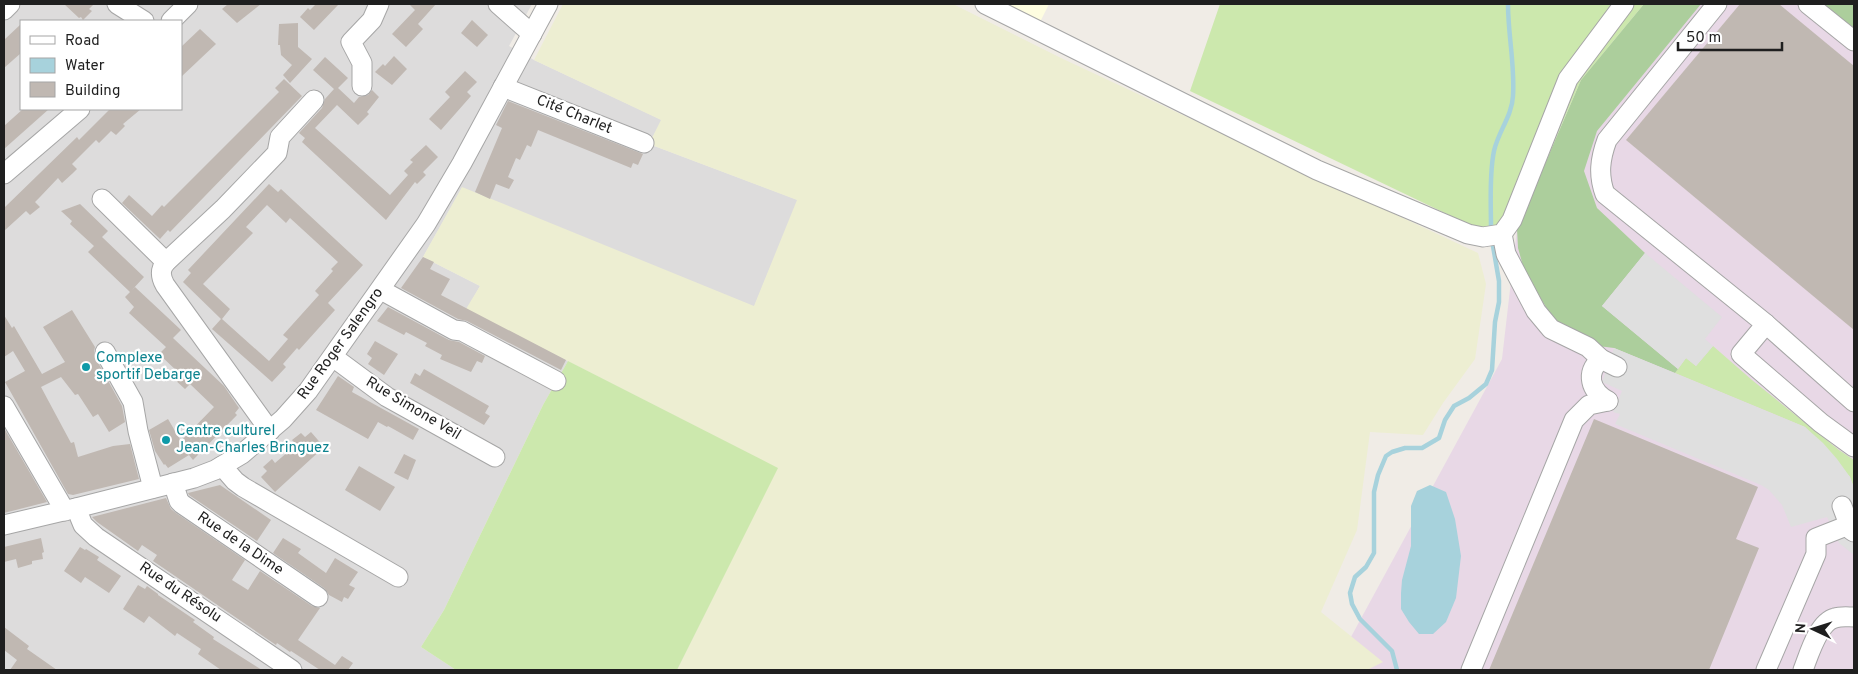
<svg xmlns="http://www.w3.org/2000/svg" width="1858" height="674" viewBox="0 0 1858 674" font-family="Overpass,sans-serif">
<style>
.residential{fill:#dddcdc;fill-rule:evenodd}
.industrial{fill:#e8d8e6}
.education{fill:#fefde0}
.farmland{fill:#edeed2}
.grass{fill:#cce8ad}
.forest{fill:#acce9c}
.parking{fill:#dfdfdf}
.water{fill:#a7d2dc}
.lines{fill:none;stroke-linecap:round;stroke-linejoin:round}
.stream{stroke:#a7d2dc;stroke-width:4.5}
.building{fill:#c0b8b2;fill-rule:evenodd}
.minor-casing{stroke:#a6a6a6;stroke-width:21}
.minor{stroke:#fff;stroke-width:19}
.culture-dot{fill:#0f9aa8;stroke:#fff;stroke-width:2}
.labels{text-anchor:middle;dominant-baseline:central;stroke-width:4.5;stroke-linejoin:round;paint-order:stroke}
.street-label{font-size:15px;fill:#1f1f1f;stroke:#fff}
.culture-label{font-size:15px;fill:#0d838f;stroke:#fff;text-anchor:start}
</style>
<rect width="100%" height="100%" fill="#f0ece6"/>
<path class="residential" d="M4,4H532L509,46L534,60L662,120L649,144L798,200L754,307L462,188L423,257L480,286L467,309L568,361L543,405L444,610L421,647L456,670H4ZM21,21H181V109H21Z"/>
<polygon class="industrial" points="1644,4 1854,4 1854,670 1333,670 1502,359 1517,229"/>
<polygon class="education" points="1004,4 1049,4 1040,22"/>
<polygon class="farmland" points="563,4 953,4 1061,58 1478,253 1486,284 1475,359 1443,403 1423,435 1370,432 1357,530 1321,612 1383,662 1367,670 677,670 777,468 466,309 480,286 423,257 462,187 754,306 797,200 649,144 661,120 534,60"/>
<g class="grass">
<polygon points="1220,4 1644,4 1581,80 1517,228 1476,228 1190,91"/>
<polygon points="1713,346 1752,380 1839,450 1854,460 1854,488 1850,477 1805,427 1675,373 1686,358 1696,366"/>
<polygon points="568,361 778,468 677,670 456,670 421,647 444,610 543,405"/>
</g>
<g class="forest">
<polygon points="1644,4 1701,4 1597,131 1584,171 1597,208 1645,253 1602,306 1678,369 1675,373 1614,348 1598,346 1557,325 1525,273 1518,248 1517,229 1581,80"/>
<polygon points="1822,4 1854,4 1854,28"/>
</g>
<g class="parking">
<polygon points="1645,253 1722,317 1705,339 1713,346 1696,366 1686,358 1678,369 1602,306"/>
<polygon points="1614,348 1805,427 1823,443 1837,459 1850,477 1854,488 1854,555 1839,543 1827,517 1791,527 1782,505 1769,490 1761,485 1615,424 1620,414 1613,412 1622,391 1602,382"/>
</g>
<polygon class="water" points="1430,485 1446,492 1455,519 1461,556 1456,598 1446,622 1433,634 1419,634 1409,622 1401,609 1401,593 1402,580 1411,546 1411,506 1417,491"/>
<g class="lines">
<g class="stream">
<path d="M1491,228C1491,204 1489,174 1494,151C1498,132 1512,116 1513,96C1515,65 1508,35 1508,4"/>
<polyline points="1397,670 1392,651 1360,619 1352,604 1350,593 1355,577 1366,567 1374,553 1374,492 1378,475 1386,456 1392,452 1405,448 1422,448 1439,438 1445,420 1454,406 1469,398 1486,384 1492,370 1495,322 1499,302 1499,281 1493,246"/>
</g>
</g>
<g class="building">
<polygon points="64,4 94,4 89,9 92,11 83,20 81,17 79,18"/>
<polygon points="228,4 261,4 237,23 222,9"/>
<polygon points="316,4 339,4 314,30 300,17 308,8 310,10"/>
<polygon points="409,4 436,4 418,24 423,29 406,47 392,34 415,10"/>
<polygon points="1740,4 1779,4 1854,66 1854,330 1626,140"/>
<polygon points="472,20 488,35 477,47 461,33"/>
<polygon points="298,23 298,47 312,59 290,83 283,75 292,65 281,55 280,45 278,45 279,24"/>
<polygon points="21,24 21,53 4,68 4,40"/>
<polygon points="200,29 216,44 181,77 181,47"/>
<polygon points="394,56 407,69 392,85 375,72 383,64 385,66"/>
<polygon points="325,57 348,78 338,88 354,103 359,97 368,95 372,90 379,97 367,112 369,114 358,125 337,105 315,128 390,195 408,175 404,171 413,162 410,160 426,145 438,157 423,172 426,175 417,184 415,182 386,220 302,142 305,138 299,133 322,108 325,99 334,89 313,70"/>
<polygon points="465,71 477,82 467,92 471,96 441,130 429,119 450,97 445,92"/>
<polygon points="284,79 302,96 170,232 168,230 160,239 122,203 129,195 152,216 162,205 164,207 279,92 275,88"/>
<polygon points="508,101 643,154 638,165 633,163 631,168 538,130 531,147 527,145 520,160 516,158 508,177 514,180 509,189 496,184 490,199 475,192 502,128 496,125"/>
<polygon points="23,109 49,109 4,149 4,126"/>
<polygon points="110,109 141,109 123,124 125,126 116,135 111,131 99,143 96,140 72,164 77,169 73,173 62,183 58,178 40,197 35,202 40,207 30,215 26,211 4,231 4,208 77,137 79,140"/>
<path d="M269,184L278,192L281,189L363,265L328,303L335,310L299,350L297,348L283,364L286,367L272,382L212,329L221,319L183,282L191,273L188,270ZM267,205L286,223L290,218L338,262L331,269L333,271L315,291L319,295L283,335L288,339L269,361L222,319L230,309L203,284L253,233L246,227Z"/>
<polygon points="80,204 108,231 102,237 144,277 132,290 135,287 181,330 173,338 224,386 239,408 235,413 237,415 193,460 189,455 168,468 165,464 164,465 155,451 149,430 168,419 181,441 214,407 190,384 185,389 174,379 180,374 159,354 166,347 129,313 134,307 125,297 130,292 88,252 94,246 70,224 72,221 61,211"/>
<polygon points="423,257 434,262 430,269 450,279 441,295 566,360 561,370 467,321 458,319 401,288"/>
<polygon points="388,307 449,340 459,342 485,356 482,363 477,361 471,372 440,359 442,355 425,346 427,343 406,332 404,335 377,321"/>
<polygon points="72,310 95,347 94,351 95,357 122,406 125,422 109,432 98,414 93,417 78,394 75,395 61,377 41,387 71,443 74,442 78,457 113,446 130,444 139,479 73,495 68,494 5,382 25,371 13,351 4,357 4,315 12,328 14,326 42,374 65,362 43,327"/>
<polygon points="375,341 398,354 384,375 368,364 372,358 367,354"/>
<polygon points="424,369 489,406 485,413 490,416 484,425 410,383 415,373 420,376"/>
<polygon points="338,376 354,387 352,392 419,429 413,440 388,426 387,427 378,422 368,439 316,410"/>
<polygon points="1594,419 1758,487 1736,539 1759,548 1709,670 1489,670"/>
<polygon points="4,428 47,502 4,513"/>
<polygon points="311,432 324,447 275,492 261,477 267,471 263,467 272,459 275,463 296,445 292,440 301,433 305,437"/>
<polygon points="404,454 416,460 408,480 394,473"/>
<polygon points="359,466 395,487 380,511 345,490"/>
<polygon points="220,485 271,520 257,541 189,495 188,493"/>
<polygon points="166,498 171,509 176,513 245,560 232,580 248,590 260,571 312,606 320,608 298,640 335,665 342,656 353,663 348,670 320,670 291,651 290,652 277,643 276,645 153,561 157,555 142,545 138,551 97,522 92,517"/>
<polygon points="41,538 44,552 42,553 43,559 32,561 32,564 18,568 16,559 4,562 4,547"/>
<polygon points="283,538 301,549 298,553 326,573 335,558 358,572 349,585 355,588 348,599 344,597 342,602 329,595 324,588 273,553"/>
<polygon points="80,547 85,550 86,549 99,557 97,560 121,576 109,593 85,577 81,583 64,571"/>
<polygon points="138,585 145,589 147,586 158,594 158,595 195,620 193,622 214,637 213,639 262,670 221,670 198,654 201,649 177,633 175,636 149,616 144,623 123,609"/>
<polygon points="4,627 29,646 27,649 57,670 10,670 17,660 4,650"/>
</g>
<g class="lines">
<defs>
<g id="minor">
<polyline points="117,4 144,21"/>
<polyline points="498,4 532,34"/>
<polyline points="985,4 1317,170 1468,234 1483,237 1502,234 1512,220 1568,79 1624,4"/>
<path d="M1717,4L1607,140C1600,159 1598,175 1605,194L1766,324L1854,402"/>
<polyline points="1808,4 1854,41"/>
<polyline points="4,10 10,4"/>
<polyline points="171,21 188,4"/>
<polyline points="362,86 362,63 351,42 372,20 379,4"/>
<polyline points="503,87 644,143"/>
<polyline points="4,174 80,109"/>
<polyline points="102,199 166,262"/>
<polyline points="1502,234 1506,254 1536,311 1551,329 1588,347 1601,359 1617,367"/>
<polyline points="381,290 454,330 462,331 556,381"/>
<polyline points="1766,324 1741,354 1821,423 1854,447"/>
<polyline points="105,352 133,402 138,431 153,488"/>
<polyline points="333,357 387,397 495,457"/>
<path d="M1601,359C1585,373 1590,391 1608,401"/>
<polyline points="4,406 65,511"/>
<path d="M270,431L165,285C160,276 160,269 166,262L223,209L277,153L280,137L314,100"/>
<polyline points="222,466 235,481 243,487 398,577"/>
<polyline points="173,483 179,501 182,504 318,597"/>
<polyline points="1842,506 1851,530 1854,532"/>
<polyline points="76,508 83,525 96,537 292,670"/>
<polyline points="4,525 76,508 194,478 215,470 242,454 283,419 308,391 426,224 462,163 548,4"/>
<polyline points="1471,670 1574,420 1589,405 1608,401"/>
<polyline points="1766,670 1816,554 1816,538 1854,523"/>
<path d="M1803,670C1809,655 1818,622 1835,618C1841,616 1848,617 1854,617"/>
</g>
</defs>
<use href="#minor" class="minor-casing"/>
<use href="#minor" class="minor"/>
</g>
<g class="culture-dot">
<circle cx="86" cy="367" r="5"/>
<circle cx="166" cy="440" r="5"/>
</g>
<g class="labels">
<g class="street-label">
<text transform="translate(574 115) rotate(22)">Cité Charlet</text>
<text transform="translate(341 344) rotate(-54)">Rue Roger Salengro</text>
<text transform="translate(413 409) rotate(31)">Rue Simone Veil</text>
<text transform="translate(240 544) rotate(34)">Rue de la Dime</text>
<text transform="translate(180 593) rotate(34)">Rue du Résolu</text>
</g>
<g class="culture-label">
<text x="96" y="358">Complexe<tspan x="96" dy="17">sportif Debarge</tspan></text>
<text x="176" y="431">Centre culturel<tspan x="176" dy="17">Jean-Charles Bringuez</tspan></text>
</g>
</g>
<rect width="1858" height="674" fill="none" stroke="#1f1f1f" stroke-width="10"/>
<rect x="20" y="20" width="162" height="90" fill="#ffffff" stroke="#a5a5a5"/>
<rect x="30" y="36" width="25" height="8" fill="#ffffff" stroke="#a5a5a5"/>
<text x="65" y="45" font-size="15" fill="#1f1f1f">Road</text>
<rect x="30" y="58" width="25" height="15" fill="#a7d2dc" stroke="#a5a5a5"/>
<text x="65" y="70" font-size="15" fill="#1f1f1f">Water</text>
<rect x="30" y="82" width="25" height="15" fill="#c0b8b2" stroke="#a5a5a5"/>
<text x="65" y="95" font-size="15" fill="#1f1f1f">Building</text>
<g transform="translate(1813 629) rotate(274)" stroke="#ffffff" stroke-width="4" paint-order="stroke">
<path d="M0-4L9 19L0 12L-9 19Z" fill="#1f1f1f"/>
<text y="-8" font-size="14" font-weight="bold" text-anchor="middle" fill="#1f1f1f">N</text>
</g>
<path d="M1678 42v8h104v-8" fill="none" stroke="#1f1f1f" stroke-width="2.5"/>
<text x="1686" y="42" font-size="15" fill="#1f1f1f" stroke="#ffffff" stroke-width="4" paint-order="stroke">50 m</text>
</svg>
